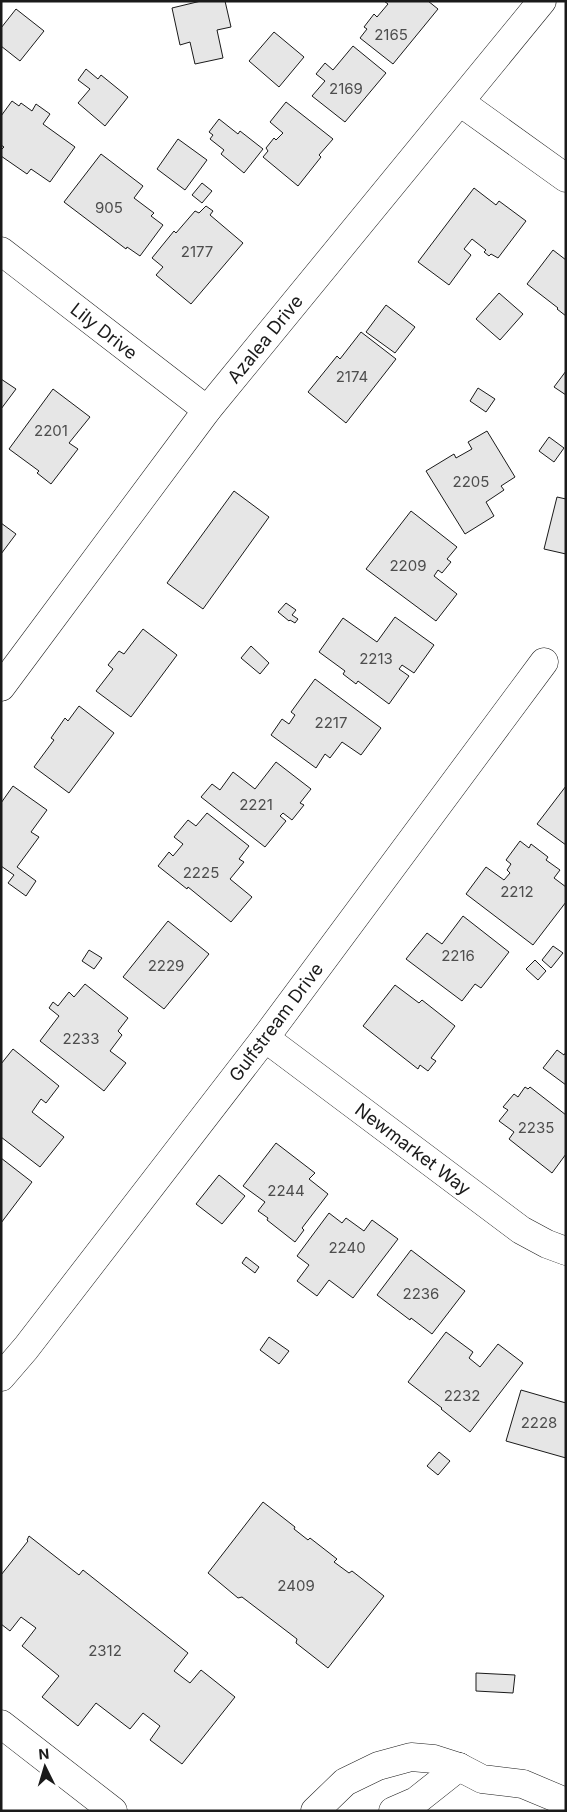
<svg xmlns="http://www.w3.org/2000/svg" width="567" height="1812" viewBox="0 0 567 1812" font-family="Inter,sans-serif">
<style>
.building{fill:#e6e6e6;stroke:#1a1a1a}
.lines{fill:none;stroke-linecap:round;stroke-linejoin:round}
.minor-casing{stroke:#1a1a1a;stroke-width:29}
.tertiary-casing{stroke:#1a1a1a;stroke-width:29}
.minor{stroke:#fff;stroke-width:28}
.tertiary{stroke:#fff;stroke-width:28}
.labels{text-anchor:middle;dominant-baseline:central;stroke-width:4;stroke-linejoin:round;paint-order:stroke}
.number-label{font-size:15px;fill:#4d4d4d}
.street-label{font-size:18px;fill:#1a1a1a;stroke:#fff}
</style>
<rect width="100%" height="100%" fill="#fff"/>
<g class="building">
<polygon points="201,1 225,1 231,27 217,30 223,58 195,64 190,42 180,45 172,8"/>
<polygon points="384,1 428,1 438,9 393,64 360,38 367,29 364,27 374,14 377,17 388,4"/>
<polygon points="16,9 44,31 20,61 1,46 1,28"/>
<polygon points="274,32 304,57 279,87 249,61"/>
<polygon points="353,46 386,73 345,122 312,96 325,81 316,74 325,63 333,70"/>
<polygon points="86,69 98,79 101,75 128,97 105,126 78,103 90,89 78,80"/>
<polygon points="12,101 19,106 21,103 32,111 36,104 50,114 43,124 75,147 50,182 31,169 27,174 1,156 1,150 4,147 1,145 1,116"/>
<polygon points="286,102 333,139 319,155 321,157 298,186 263,157 268,151 266,148 274,138 276,140 283,133 270,122"/>
<polygon points="219,119 238,134 240,131 263,149 244,173 221,154 224,150 210,139 213,135 209,132"/>
<polygon points="178,139 207,160 185,190 157,169"/>
<polygon points="101,154 143,186 134,198 154,213 151,216 163,225 140,256 127,247 126,249 64,202"/>
<polygon points="202,183 212,191 202,203 192,195"/>
<polygon points="474,188 496,205 499,201 526,221 498,258 491,254 489,256 484,252 486,250 472,239 464,249 471,255 449,285 418,262"/>
<polygon points="206,206 213,211 210,215 243,243 191,304 156,275 163,267 152,258 174,231 176,233 195,211 199,213"/>
<polygon points="553,250 566,260 566,316 557,309 558,308 527,284"/>
<polygon points="499,293 523,314 500,340 476,319"/>
<polygon points="386,305 415,327 395,353 366,332"/>
<polygon points="361,332 396,359 346,423 308,392 337,356 340,359"/>
<polygon points="566,371 566,395 554,387"/>
<polygon points="1,379 16,389 1,409"/>
<polygon points="478,388 495,399 486,412 470,401"/>
<polygon points="53,389 90,417 69,443 78,449 51,484 37,473 39,471 9,449"/>
<polygon points="487,431 515,477 501,486 504,490 486,502 494,516 465,534 426,471 454,454 456,458 472,449 468,442"/>
<polygon points="549,437 564,448 554,462 539,451"/>
<polygon points="234,491 269,517 203,609 167,583"/>
<polygon points="557,497 566,499 566,554 544,549"/>
<polygon points="411,511 457,547 447,559 451,562 442,573 438,570 434,576 457,594 436,621 366,569"/>
<polygon points="1,523 16,534 1,554"/>
<polygon points="286,603 296,610 292,615 298,619 295,623 290,620 289,621 278,612"/>
<polygon points="395,617 434,645 414,673 402,665 399,669 409,676 389,704 358,681 356,684 343,674 345,671 319,652 343,618 377,642"/>
<polygon points="143,629 177,655 131,717 96,691 113,669 108,665 119,651 124,654"/>
<polygon points="251,646 269,663 260,674 241,658"/>
<polygon points="315,679 381,728 361,755 342,742 330,758 325,754 316,768 271,735 282,719 289,724 295,715 291,712"/>
<polygon points="79,706 114,733 69,793 34,767 54,740 51,738 65,718 68,721"/>
<polygon points="276,762 311,789 300,803 304,805 292,820 283,813 280,816 286,821 265,847 201,797 212,784 220,790 233,772 255,789"/>
<polygon points="13,786 47,810 31,832 39,837 17,867 36,881 26,896 8,883 14,875 1,866 1,803"/>
<polygon points="566,786 566,845 537,824"/>
<polygon points="207,813 249,846 239,859 244,862 230,879 252,897 231,922 188,887 187,889 158,866 169,852 173,856 183,844 174,837 188,820 196,826"/>
<polygon points="520,841 529,848 531,844 548,857 546,860 560,870 554,878 566,887 566,902 533,945 466,894 486,867 504,880 510,873 507,870 511,864 506,860"/>
<polygon points="463,916 509,952 481,988 475,984 462,1001 406,959 427,933 442,944"/>
<polygon points="168,921 209,954 164,1009 123,977"/>
<polygon points="553,946 563,953 551,968 542,960"/>
<polygon points="89,950 102,958 94,969 82,961"/>
<polygon points="535,960 546,971 538,980 526,969"/>
<polygon points="85,984 128,1018 118,1031 122,1035 110,1051 126,1063 104,1091 40,1041 59,1016 49,1008 53,1002 58,1006 69,992 74,997"/>
<polygon points="395,985 419,1003 422,1000 455,1026 431,1058 436,1061 428,1071 420,1065 418,1069 363,1026"/>
<polygon points="13,1049 59,1086 46,1103 41,1099 32,1112 64,1137 40,1167 1,1137 1,1064"/>
<polygon points="557,1050 564,1055 566,1052 566,1085 543,1068"/>
<polygon points="525,1087 528,1089 530,1087 566,1115 566,1154 552,1173 509,1139 514,1132 499,1121 508,1110 503,1107 514,1094 518,1097"/>
<polygon points="276,1143 315,1173 309,1179 328,1194 302,1228 304,1230 295,1242 267,1220 268,1218 258,1211 265,1202 243,1186"/>
<polygon points="1,1158 32,1182 1,1223"/>
<polygon points="219,1175 245,1196 222,1224 196,1204"/>
<polygon points="329,1213 342,1223 346,1218 364,1231 372,1220 398,1239 353,1298 329,1280 317,1296 297,1281 309,1265 297,1256"/>
<polygon points="411,1250 465,1291 432,1334 411,1318 410,1320 377,1295"/>
<polygon points="246,1257 259,1267 255,1273 242,1263"/>
<polygon points="446,1332 473,1352 469,1358 480,1367 498,1344 523,1363 470,1432 441,1409 442,1408 408,1382"/>
<polygon points="269,1337 289,1351 279,1364 260,1350"/>
<polygon points="521,1390 566,1403 566,1458 506,1441"/>
<polygon points="439,1452 450,1461 438,1475 427,1466"/>
<polygon points="263,1502 295,1527 294,1529 308,1540 310,1538 337,1559 334,1562 349,1573 352,1571 384,1596 328,1668 296,1643 297,1639 242,1597 238,1598 208,1573"/>
<polygon points="29,1536 79,1575 83,1570 188,1653 174,1671 190,1683 201,1670 235,1697 182,1764 150,1740 160,1726 143,1713 130,1729 96,1703 78,1726 42,1697 59,1676 22,1646 36,1628 21,1617 10,1631 1,1624 1,1575 28,1541 27,1540"/>
<polygon points="476,1673 515,1675 513,1693 476,1691"/>
</g>
<g class="lines">
<defs>
<g id="minor">
<polyline points="460,102 566,178"/>
<polyline points="1,251 207,410"/>
<polyline points="1,687 207,410 542,1"/>
<polyline points="265,1038 521,1230 547,1244 566,1251"/>
<polyline points="1,1377 26,1348 265,1038 544,662"/>
<polyline points="315,1811 345,1782 378,1766 411,1757 434,1759 459,1767 482,1779 523,1784 566,1802"/>
<polyline points="393,1811 416,1801 459,1767"/>
</g>
<polyline id="tertiary" points="1,1724 113,1811"/>
</defs>
<use href="#minor" class="minor-casing"/>
<use href="#tertiary" class="tertiary-casing"/>
<use href="#minor" class="minor"/>
<use href="#tertiary" class="tertiary"/>
</g>
<g class="labels">
<g class="number-label">
<text x="391" y="34">2165</text>
<text x="346" y="88">2169</text>
<text x="109" y="207">905</text>
<text x="197" y="251">2177</text>
<text x="352" y="376">2174</text>
<text x="51" y="430">2201</text>
<text x="471" y="481">2205</text>
<text x="408" y="565">2209</text>
<text x="376" y="658">2213</text>
<text x="331" y="722">2217</text>
<text x="256" y="804">2221</text>
<text x="201" y="872">2225</text>
<text x="517" y="891">2212</text>
<text x="458" y="955">2216</text>
<text x="166" y="965">2229</text>
<text x="81" y="1038">2233</text>
<text x="536" y="1127">2235</text>
<text x="286" y="1190">2244</text>
<text x="347" y="1247">2240</text>
<text x="421" y="1293">2236</text>
<text x="462" y="1395">2232</text>
<text x="539" y="1422">2228</text>
<text x="296" y="1585">2409</text>
<text x="105" y="1650">2312</text>
</g>
<g class="street-label">
<text transform="translate(104 331) rotate(38)">Lily Drive</text>
<text transform="translate(265 339) rotate(-51)">Azalea Drive</text>
<text transform="translate(276 1022) rotate(-53)">Gulfstream Drive</text>
<text transform="translate(413 1149) rotate(37)">Newmarket Way</text>
</g>
</g>
<rect width="567" height="1812" fill="none" stroke="#1a1a1a" stroke-width="5"/>
<g transform="translate(45 1767) rotate(355)" stroke="#ffffff" stroke-width="4" paint-order="stroke">
<path d="M0-4L9 19L0 12L-9 19Z" fill="#1a1a1a"/>
<text y="-8" font-size="14" font-weight="bold" text-anchor="middle" fill="#1a1a1a">N</text>
</g>
</svg>
